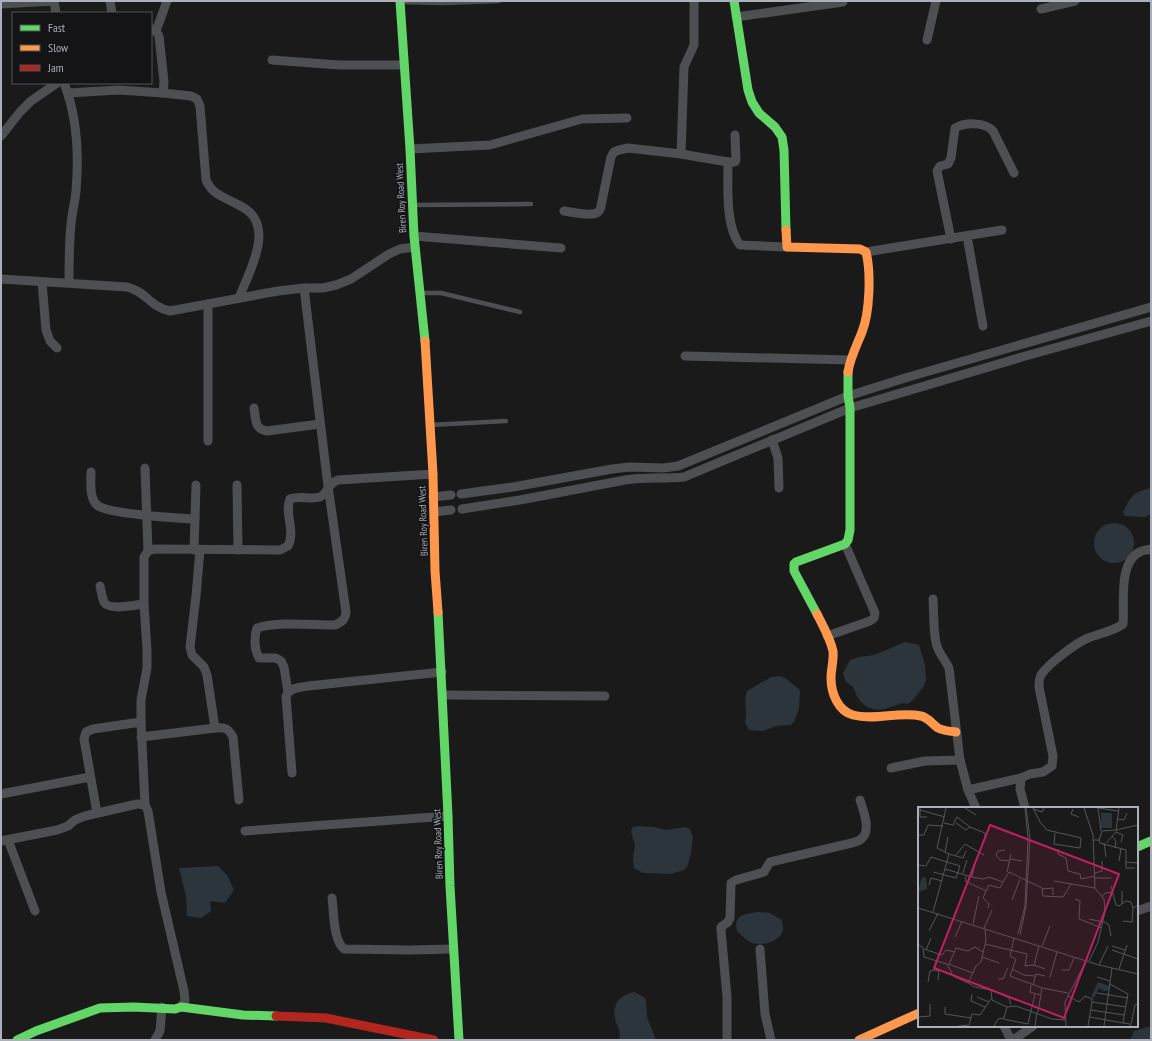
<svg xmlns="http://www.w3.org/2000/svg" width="1152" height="1041" viewBox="0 0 1152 1041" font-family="'PT Sans Narrow',sans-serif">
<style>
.water{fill:#2d353c}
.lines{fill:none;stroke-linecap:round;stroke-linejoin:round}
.lane{stroke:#4e4f53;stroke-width:4.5}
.street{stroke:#4e4f53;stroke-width:9}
.fast{stroke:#63d668;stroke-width:9}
.slow{stroke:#ff974d;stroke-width:9}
.jam{stroke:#b3261e;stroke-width:9}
.labels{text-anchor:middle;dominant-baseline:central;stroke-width:3;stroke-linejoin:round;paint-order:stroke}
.street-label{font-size:10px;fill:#acb0ba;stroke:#141416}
.inset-road{fill:none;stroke:#54565a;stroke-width:1}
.view{fill:#c12060;fill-opacity:0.15;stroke:#c12060;stroke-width:2}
.inset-edge{fill:none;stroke:#acb0ba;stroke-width:2}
</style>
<rect width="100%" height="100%" fill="#1a1a1a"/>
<g class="water">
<path d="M1151,488V514L1145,517L1125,516L1123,512C1132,495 1132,493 1151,488Z"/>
<circle cx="1114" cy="543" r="20"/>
<polygon points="905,642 919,645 925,665 926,681 924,686 912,701 908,704 903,703 885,709 876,710 867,707 859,700 853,687 846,682 843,673 850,660 859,657 874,655"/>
<path d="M780,676L785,678L800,690L799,709L794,722L790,725L776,726L763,731L749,730L745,722C748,710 743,703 747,691L771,677Z"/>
<polygon points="638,826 653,827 666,830 685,827 690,829 693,838 691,853 687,867 684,870 671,874 643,873 634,868 633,859 635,846 631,831 633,827"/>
<polygon points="218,866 227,875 234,890 225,903 210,901 211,911 201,918 187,916 186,896 179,868"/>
<path d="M758,912L770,913L782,920C782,923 783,927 783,930C780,942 763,946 752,943C747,941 741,935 737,931C733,914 746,914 758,912Z"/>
<path d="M634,992L644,997L646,1001L647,1017L656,1040H618C619,1038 620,1036 620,1034C620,1031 617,1025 616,1022C611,1005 618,996 634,992Z"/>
<polygon points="1148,1027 1151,1027 1151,1040 1130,1040 1134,1031"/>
</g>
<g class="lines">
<g class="lane">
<polyline points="400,2 443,3 499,1"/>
<polyline points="413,205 531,204"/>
<polyline points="420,293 441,293 520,312"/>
<polyline points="430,425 506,421"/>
</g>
<g class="street">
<polyline points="54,1 56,13"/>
<polyline points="110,1 112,13"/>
<polyline points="1,4 54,1"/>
<polyline points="1041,9 1075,1"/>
<polyline points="736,17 843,2"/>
<polyline points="151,29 156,31 159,36 164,82 163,93"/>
<polyline points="156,31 167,1"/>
<polyline points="927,40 936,1"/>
<polyline points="272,60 339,65 404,65"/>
<path d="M64,83C77,116 79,156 76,191C75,202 72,213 71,224C69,244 69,263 69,282"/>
<path d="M68,93L119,90L163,93L191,96L197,99L200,106L206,180C212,193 219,195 231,201C236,204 242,206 247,210C274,230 248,274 239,298"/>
<polyline points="1,136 20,112 31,101 57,83"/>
<polyline points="410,149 490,145 582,119 627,118"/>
<polyline points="681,154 684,67 694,45 694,1"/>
<polyline points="728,162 735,162 736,160 735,135"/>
<path d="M564,211C571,212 592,217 598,212C599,211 601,208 601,206L611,157L614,152L619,150L628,148L681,154L728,162C728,185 725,226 740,245L787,247"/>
<polyline points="414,236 561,248"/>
<polyline points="967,236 983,326"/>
<path d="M951,239L937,171L940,166L948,164L951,158L955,128C965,122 985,122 993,131L1014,173"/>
<polyline points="866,252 1002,230"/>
<path d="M1,279L127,287C147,292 150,307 170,311L278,291L304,288H323L336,285L351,279L389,254L400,249L415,247"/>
<polyline points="42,282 46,330 50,341 57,348"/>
<polyline points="208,304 208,441"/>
<polyline points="685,356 850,360"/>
<path d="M254,408C256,419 254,429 267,431L320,424"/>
<polyline points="772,440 778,458 779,488"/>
<polyline points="145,468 148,551"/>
<path d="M91,472C91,482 89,498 97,505C107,514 178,518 195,519"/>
<polyline points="237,485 238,550"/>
<polyline points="461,494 513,487 612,469 630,467 663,468 678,466 848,396 905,378 1151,307"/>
<polyline points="433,497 451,495"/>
<path d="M462,509L520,500L625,480C644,477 664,479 684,477L850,408L1022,357L1151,321"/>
<polyline points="434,512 451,510"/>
<polyline points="194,550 196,485"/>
<polyline points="200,550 196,596 190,647 192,655 204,667 207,675 215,728"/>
<path d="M100,586C101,590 102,597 104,602C108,611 135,605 144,604"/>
<path d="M933,599C934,611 933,636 937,646C939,654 945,659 949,668L960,760L968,790L976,808"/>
<polyline points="827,636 870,621 874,618 875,613 845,544"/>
<path d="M288,692L284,667L281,661L276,658H259C254,649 254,637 257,628C278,621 312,625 335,625C342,622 345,620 346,612L328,486L304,288"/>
<polyline points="443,695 605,696"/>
<path d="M141,737L215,728C225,727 228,728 233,737L239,800"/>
<polyline points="891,768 925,761 960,760"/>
<path d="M292,773L286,696C290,687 300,688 308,686L442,672"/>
<polyline points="968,790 1021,778"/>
<polyline points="1,794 90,777"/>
<path d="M145,805L141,722V700L147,668V650L144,604V557L148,551L155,549L280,550L288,546C296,530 284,514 290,499C300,495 310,500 320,497C329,493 326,484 338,480L433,474"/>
<path d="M1025,808L1020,789L1021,778L1030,774L1043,772L1052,766L1053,756L1039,687C1039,683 1039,678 1041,675C1048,664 1076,643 1088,638C1100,633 1112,632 1123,624C1125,605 1117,560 1142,551C1144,550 1148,550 1151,549"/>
<polyline points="97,813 84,739 86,732 93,729 141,722"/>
<polyline points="245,831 448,816"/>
<polyline points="8,840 35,911"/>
<polyline points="1,841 57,830 68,826 75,820 85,816 137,804 145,805 148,811 161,892 184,991 185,1001 181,1007"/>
<path d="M332,898C334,912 333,940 344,949L410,950L453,949"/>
<polyline points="1137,911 1151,906"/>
<polyline points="760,949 765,1014 771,1040"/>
<polyline points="1004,1026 1011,1040"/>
<polyline points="155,1040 160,1031 162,1007"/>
<path d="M727,1040V997L721,930V927L728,922L730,918L731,883L736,880L764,872L770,862L852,843C855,842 859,841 861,839C872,831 863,810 860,800"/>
<polyline points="1013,1040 1033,1026"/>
</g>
<g class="fast">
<polyline points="400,1 410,149 414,236 425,341"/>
<polyline points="734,1 748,90 752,102 759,113 775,127 782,137 784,150 786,230"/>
<polyline points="438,612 448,816 450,886 459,1040"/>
<polyline points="817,614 794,571 794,564 796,562 845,544 848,540 850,530 850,408 848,396 848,372"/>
<polyline points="1137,847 1151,841"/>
<polyline points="17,1040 36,1031 100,1008 134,1007 175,1009 181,1007 243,1015 276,1016"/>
</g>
<g class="slow">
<path d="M786,230L787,247L860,249L866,252C871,272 870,312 862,332C857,345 850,358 848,372"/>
<polyline points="425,341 433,474 435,571 438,612"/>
<path d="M817,614C823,626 830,638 833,651C834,660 831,669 831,678C831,693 838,711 853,715C875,721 899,711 921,716C929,718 932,724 938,728C943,731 950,731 956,732"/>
<polyline points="859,1040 919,1013"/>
</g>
<polyline class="jam" points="276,1016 326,1018 434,1040"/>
</g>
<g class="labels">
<g class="street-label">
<text transform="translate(401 198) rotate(-93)">Biren Roy Road West</text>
<text transform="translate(423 521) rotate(-92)">Biren Roy Road West</text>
<text transform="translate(438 844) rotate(-92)">Biren Roy Road West</text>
</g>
</g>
<g transform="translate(918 807)">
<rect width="220" height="220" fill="#1a1a1a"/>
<path d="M183,6H194V21H183ZM4,70L8,71L9,82L0,85ZM180,175L191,179V183L186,184L181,181L176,191L173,190Z" fill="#2d353c"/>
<path class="inset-road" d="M2,1V10H9M47,1L58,8M115,1L122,15L129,23L163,31L162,41L136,37L137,26M166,1L175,28L177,81L186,92L187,105L180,135L171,154M180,1L183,24M180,1L200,4M115,2L124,5L126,1M155,2L153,7L161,10M2,3L27,10M199,12L206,13L209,6M26,16L35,18L39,10L52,20M38,16L48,23L52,20L67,26V32M198,23L220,18M198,25L205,28L203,35M0,28H6L10,18L25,19M194,29L198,34L197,41M175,33H181L184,24L198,23L201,1M181,33L182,36L208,43V61H217M186,36L188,50M188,36L199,24M140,42V47L148,51L150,64L162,67L163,72L177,69M87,43L80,44L78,48L82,53L92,54M27,45L30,30M31,47L45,51L48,44M38,48L47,37L66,48M92,52L104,54M201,54L203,42M208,55L220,56M0,58L8,59L13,50L42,59L38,71L15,65M27,62L54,70L65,72L71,70L85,75L91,65L124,81L125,89L145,90L153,77M89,65L93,47M45,66L49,53M177,66L184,64V54M48,69L47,74L68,84M54,70L57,56M177,71H193M136,74L177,81M11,78L13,71L24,74M193,79L198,98L201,99L208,94L213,95L215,101L220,98M124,82L135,81V88M204,84V97M184,90L187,86L194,85M157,92L162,94L161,112L184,121M94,93L102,72M0,101L181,158L220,167M70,101L71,97L65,91L68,84L71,78L82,81L85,75M15,105L31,47L19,41L28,1M171,112L185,115M185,114L191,118L193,129M205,114L214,115L215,101M55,117L61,89M66,121L74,103M11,124L20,106M100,127L107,99L110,31L107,1M102,128L108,99L112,31L108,1M37,130L44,114M96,131L92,149L98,152L92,169L124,181M0,137L5,141L6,150L29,157L35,169L50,176L58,159L63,155L68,133L67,122M67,137L109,147L107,159L116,158M121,139L116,158L127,162M124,139L132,119M194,139L207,143M6,142L24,148L28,143L36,145M8,143L13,131M194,143L220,152M64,150L81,156M19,154L16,163L21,164L20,173M30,157L55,166M31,157L38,141L50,144L57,140L65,145M181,158L190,139M94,162L106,168L117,169M201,162L209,138M144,163H151L156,151M132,170L139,145M179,170L192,174M80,172H85L90,161M10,175L12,164L16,163M50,176L57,180L73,183L74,193L89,200L86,211L80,212L76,219M192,177L210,187L205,216L212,217L213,219M113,178L112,185L122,188M115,178L118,167L127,169M179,186L210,191M54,187L53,194L67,200M85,188L91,191L93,198M150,189L161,195L167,189L174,192V195M59,190L71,195M27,200V207L53,211M89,200L98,199L134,212L147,213M173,203L206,208M120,205L124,181L150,186M0,210L12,209V197M172,210L205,216M85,212L110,217L117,187M213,217L217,198L220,197M41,219L51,218L54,207L62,208L73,192M117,219L119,205M148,219L147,195L168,154M170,219L174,195L208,200M186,219L194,161"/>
<path class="view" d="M72,18L201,67L146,211L16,161Z"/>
<rect width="220" height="220" class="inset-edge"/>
</g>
<rect width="1152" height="1041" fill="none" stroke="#acb0ba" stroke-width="4"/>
<rect x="12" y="12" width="140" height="72" fill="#141416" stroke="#515258"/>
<rect x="20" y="25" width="20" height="6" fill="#63d668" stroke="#515258"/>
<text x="48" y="32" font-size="12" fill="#acb0ba">Fast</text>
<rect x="20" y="45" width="20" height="6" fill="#ff974d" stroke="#515258"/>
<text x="48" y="52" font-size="12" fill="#acb0ba">Slow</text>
<rect x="20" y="65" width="20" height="6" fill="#b3261e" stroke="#515258"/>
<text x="48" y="72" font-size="12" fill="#acb0ba">Jam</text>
</svg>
